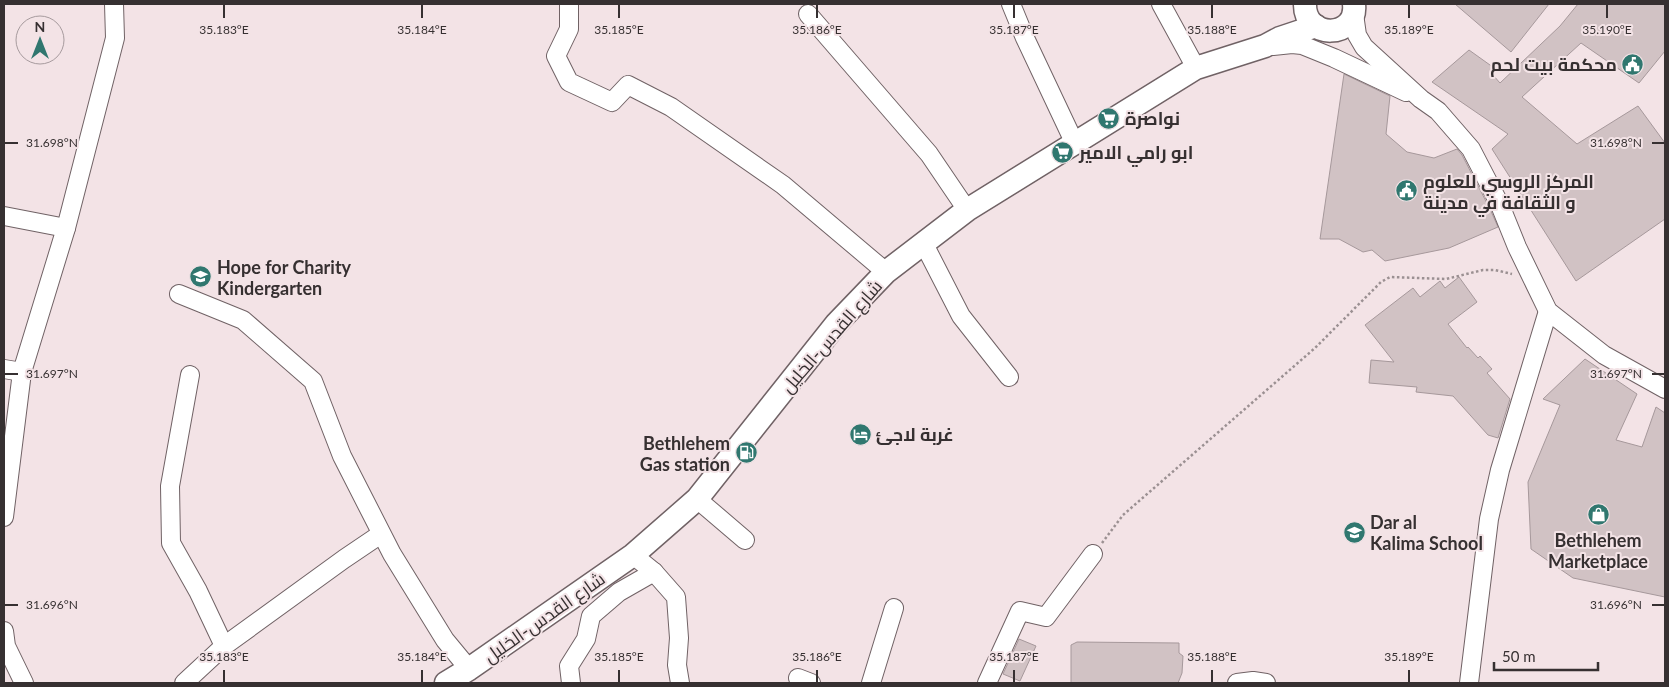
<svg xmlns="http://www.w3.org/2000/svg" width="1669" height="687" viewBox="0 0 1669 687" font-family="Lato,Cairo,sans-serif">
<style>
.building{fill:#d1c2c4;stroke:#a6989b}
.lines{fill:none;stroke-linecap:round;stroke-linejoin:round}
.minor-casing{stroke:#706265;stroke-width:20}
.major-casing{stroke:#706265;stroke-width:25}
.path{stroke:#9b9092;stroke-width:2.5;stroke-dasharray:2.5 2.5;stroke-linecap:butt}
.minor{stroke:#fff;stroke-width:18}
.major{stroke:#fff;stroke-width:22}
.ticks{fill:none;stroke:#363031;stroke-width:2}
.labels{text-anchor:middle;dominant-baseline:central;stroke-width:4;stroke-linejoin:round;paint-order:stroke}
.poi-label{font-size:18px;font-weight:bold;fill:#363031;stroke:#f3e3e6;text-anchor:start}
.street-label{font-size:18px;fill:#363031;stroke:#f3e3e6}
.ticks-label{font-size:12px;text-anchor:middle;fill:#363031;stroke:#f3e3e6;stroke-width:4;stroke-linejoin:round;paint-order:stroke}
</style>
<rect width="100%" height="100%" fill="#f3e3e6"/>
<g class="building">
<polygon points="1455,4 1549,4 1511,52"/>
<polygon points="1578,4 1665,4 1665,51 1639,83 1581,43 1522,97 1577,144 1638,106 1665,143 1665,219 1576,281 1492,149 1508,134 1432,82 1469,50 1497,70 1493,75 1500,83 1560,26"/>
<polygon points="1344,74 1390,96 1386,134 1407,152 1434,158 1457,149 1462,155 1490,209 1498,227 1449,248 1385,261 1372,250 1363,252 1339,239 1320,239"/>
<polygon points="1459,277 1477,302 1448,324 1467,348 1468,347 1478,358 1480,356 1492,369 1487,373 1510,399 1498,438 1488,435 1453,396 1416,392 1417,387 1369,383 1371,360 1394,362 1365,325 1413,288 1420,297 1440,281 1445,288"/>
<polygon points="1585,359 1637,394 1616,440 1642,447 1656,407 1665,413 1665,597 1573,578 1531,549 1528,482 1560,405 1543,399"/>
<polygon points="1019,639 1036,646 1020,681 1003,674"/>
<polygon points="1077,642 1179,643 1179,653 1183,656 1182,673 1178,683 1071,683 1071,645"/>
</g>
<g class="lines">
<defs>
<g id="minor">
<polyline points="569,4 569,29 556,56 569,82 612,102 628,85 671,107 783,185 886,272"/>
<polyline points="1011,4 1025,38 1075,144"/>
<polyline points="1161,4 1196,68"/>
<polyline points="808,14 929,154 967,210"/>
<polyline points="1354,14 1357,35 1364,47 1421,99 1438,111 1471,149 1500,205 1517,247 1548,311 1604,355 1665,389"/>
<polyline points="1273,46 1292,44 1302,45 1334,58 1406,92"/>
<polyline points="4,216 66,228"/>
<polyline points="924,244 961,316 1009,377"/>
<polyline points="179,294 243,320 313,381 342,456 392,554 445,640 469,669"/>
<polyline points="4,369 22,372"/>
<polyline points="190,375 170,486 171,543 198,591 224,646"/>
<polyline points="697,499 745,540"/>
<polyline points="4,517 22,372 66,228 115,38 114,4"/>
<polyline points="633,555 654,572 676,597 679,638 677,665 680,683"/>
<polyline points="4,631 6,646 24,683"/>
<polyline points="798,678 811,683"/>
<polyline points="184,683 224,646 344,559 381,534"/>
<polyline points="571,683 569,666 586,639 591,616 619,592 654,572"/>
<polyline points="871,683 894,608"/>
<polyline points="987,683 1020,611 1046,617 1093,554"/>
<polyline points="1237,683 1253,681 1266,683"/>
<polyline points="1469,683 1489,519 1500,470 1548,311"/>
</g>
<g id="major">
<path d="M1305,4C1304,40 1358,39 1354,4"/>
<polyline points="446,683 469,669 633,555 697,499 836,324 886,272 967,210 1196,68 1265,46 1280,38 1316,26"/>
</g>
</defs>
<use href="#minor" class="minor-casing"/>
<use href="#major" class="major-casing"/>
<polyline class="path" points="1102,543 1123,515 1315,348 1381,282 1390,277 1446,279 1483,270 1495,270 1512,274"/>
<use href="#minor" class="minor"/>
<use href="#major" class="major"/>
</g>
<path class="ticks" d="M224,5V18M422,5V18M619,5V18M817,5V18M1014,5V18M1212,5V18M1409,5V18M1607,5V18M5,143H18M1652,143H1664M5,374H18M1652,374H1664M5,605H18M1652,605H1664M224,670V682M422,670V682M619,670V682M817,670V682M1014,670V682M1212,670V682M1409,670V682"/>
<defs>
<symbol id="civic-disc" viewBox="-11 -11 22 22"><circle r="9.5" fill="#30776f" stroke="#f3e3e6"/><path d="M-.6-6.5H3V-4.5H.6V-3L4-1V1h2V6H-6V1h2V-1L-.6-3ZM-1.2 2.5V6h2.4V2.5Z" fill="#fff"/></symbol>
<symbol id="supermarket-disc" viewBox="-11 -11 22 22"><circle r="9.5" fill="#30776f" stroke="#f3e3e6"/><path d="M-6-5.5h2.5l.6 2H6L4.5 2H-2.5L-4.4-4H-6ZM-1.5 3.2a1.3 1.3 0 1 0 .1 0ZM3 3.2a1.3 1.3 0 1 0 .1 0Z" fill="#fff"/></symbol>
<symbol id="school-disc" viewBox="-11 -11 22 22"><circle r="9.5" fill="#30776f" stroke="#f3e3e6"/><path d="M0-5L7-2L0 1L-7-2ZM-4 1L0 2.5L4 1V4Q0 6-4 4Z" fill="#fff"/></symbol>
<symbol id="hotel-disc" viewBox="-11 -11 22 22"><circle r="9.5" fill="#30776f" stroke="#f3e3e6"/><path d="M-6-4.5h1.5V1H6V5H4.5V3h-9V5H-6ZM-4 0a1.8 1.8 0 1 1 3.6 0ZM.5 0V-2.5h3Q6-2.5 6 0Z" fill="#fff"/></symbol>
<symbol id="fuel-disc" viewBox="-11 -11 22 22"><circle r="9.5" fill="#30776f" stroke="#f3e3e6"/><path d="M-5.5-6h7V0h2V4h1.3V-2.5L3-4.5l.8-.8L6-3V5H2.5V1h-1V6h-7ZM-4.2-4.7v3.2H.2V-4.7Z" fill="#fff"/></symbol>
<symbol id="shop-disc" viewBox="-11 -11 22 22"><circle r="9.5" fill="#30776f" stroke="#f3e3e6"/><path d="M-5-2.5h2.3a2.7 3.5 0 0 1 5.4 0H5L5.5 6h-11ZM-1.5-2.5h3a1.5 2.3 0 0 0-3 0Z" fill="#fff"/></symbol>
</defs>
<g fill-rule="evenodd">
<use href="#civic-disc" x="1620" y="52" width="25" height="25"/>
<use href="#supermarket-disc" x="1096" y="106" width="25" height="25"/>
<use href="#supermarket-disc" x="1050" y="140" width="25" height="25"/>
<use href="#civic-disc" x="1394" y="178" width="25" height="25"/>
<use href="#school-disc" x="188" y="264" width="25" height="25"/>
<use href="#hotel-disc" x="848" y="422" width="25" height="25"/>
<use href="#fuel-disc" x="734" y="440" width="25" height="25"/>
<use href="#shop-disc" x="1586" y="502" width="25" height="25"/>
<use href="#school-disc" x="1342" y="520" width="25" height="25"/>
</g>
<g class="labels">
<g class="poi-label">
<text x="1617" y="64" text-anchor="end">محكمة بيت لحم</text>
<text x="1125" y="118">نواصرة</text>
<text x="1079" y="152">ابو رامي الامير</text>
<text x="1423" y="181">المركز الروسي للعلوم<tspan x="1423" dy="21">و الثقافة في مدينة</tspan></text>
<text x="217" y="267">Hope for Charity<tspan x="217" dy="21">Kindergarten</tspan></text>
<text x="876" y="434">غربة لاجئ</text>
<text x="730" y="443" text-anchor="end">Bethlehem<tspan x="730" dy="21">Gas station</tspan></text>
<text x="1370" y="522">Dar al<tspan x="1370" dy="21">Kalima School</tspan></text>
<text x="1598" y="540" text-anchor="middle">Bethlehem<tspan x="1598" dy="21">Marketplace</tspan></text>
</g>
<g class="street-label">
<text transform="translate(831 336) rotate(-49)">شارع القدس-الخليل</text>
<text transform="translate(544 617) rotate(-35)">شارع القدس-الخليل</text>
</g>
</g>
<g class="ticks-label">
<text x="224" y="34">35.183°E</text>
<text x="422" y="34">35.184°E</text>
<text x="619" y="34">35.185°E</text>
<text x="817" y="34">35.186°E</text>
<text x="1014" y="34">35.187°E</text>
<text x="1212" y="34">35.188°E</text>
<text x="1409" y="34">35.189°E</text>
<text x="1607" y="34">35.190°E</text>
<text x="52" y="147">31.698°N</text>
<text x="1616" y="147">31.698°N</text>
<text x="52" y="378">31.697°N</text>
<text x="1616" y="378">31.697°N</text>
<text x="52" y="609">31.696°N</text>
<text x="1616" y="609">31.696°N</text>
<text x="224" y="661">35.183°E</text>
<text x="422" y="661">35.184°E</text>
<text x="619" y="661">35.185°E</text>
<text x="817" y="661">35.186°E</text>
<text x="1014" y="661">35.187°E</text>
<text x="1212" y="661">35.188°E</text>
<text x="1409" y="661">35.189°E</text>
</g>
<rect width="1669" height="687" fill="none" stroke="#363031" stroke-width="10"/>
<g transform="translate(40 40)"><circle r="24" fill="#f3e3e6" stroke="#a79b9e"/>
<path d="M0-4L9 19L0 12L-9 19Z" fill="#30776f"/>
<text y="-8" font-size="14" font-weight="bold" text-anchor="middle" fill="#363031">N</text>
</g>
<path d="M1494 662v8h104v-8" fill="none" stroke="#363031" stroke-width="2.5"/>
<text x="1502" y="662" font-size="15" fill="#363031" stroke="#f3e3e6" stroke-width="4" paint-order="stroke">50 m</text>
</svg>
